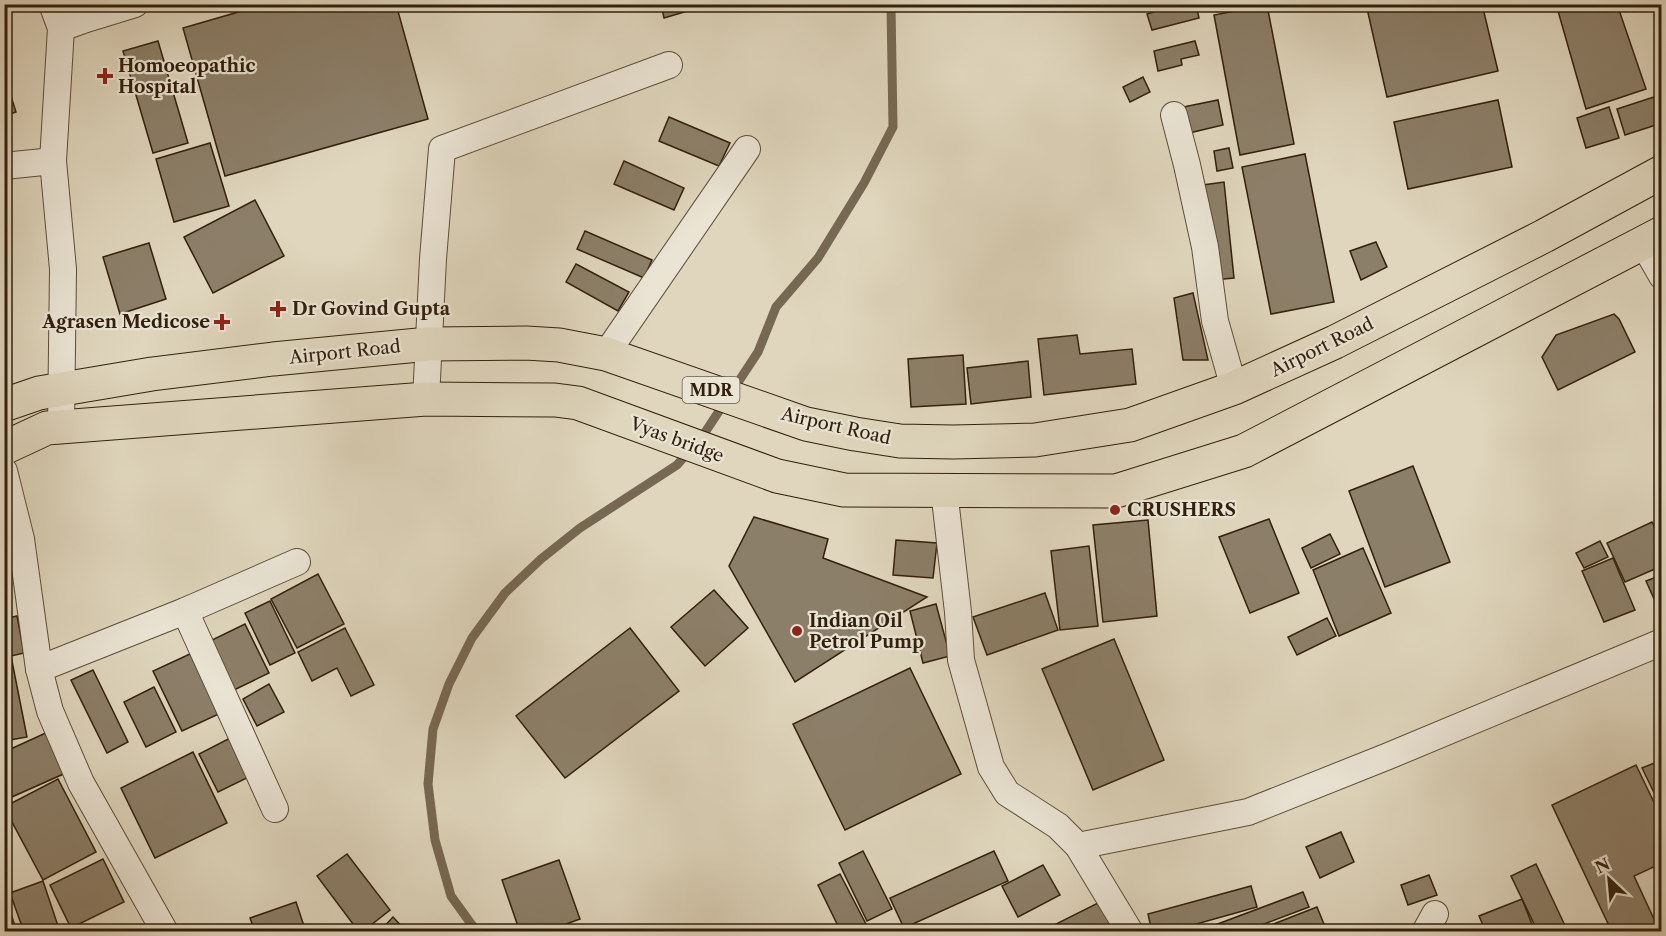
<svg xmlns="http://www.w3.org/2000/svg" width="1666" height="936" viewBox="0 0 1666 936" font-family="'Libre Caslon Text',serif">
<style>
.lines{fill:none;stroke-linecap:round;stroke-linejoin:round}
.stream{stroke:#766853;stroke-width:9}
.building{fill:#8c7f69;stroke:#32200d;stroke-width:1.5}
.minor-casing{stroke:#5d4e39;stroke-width:28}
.primary-casing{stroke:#32200d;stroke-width:35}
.minor{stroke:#eae4d4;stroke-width:26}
.primary{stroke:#dfd6bd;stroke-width:33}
.poi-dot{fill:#8f2418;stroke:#eae4d4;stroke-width:2}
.labels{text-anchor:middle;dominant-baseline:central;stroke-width:4.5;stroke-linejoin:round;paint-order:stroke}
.shield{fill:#eae4d4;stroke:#695b49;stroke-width:1.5}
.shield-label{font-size:16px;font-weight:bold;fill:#32200d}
.poi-label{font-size:18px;font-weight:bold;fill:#32200d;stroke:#eae4d4;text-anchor:start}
.street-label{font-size:18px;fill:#32200d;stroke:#eae4d4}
</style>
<rect width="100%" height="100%" fill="#dfd6bd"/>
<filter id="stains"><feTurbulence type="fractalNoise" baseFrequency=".00333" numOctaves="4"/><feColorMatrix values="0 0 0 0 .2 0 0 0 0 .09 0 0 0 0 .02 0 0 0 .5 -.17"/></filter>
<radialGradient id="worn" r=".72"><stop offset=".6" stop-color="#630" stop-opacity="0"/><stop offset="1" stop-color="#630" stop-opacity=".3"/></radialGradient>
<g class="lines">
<g class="stream">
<polyline points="700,440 758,352 776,307 818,258 864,183 893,127 891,7 894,4"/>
<polyline points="477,932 451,896 435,840 428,784 433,729 449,684 472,638 505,593 541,559 580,528 677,465 690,450"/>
</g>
</g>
<g class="building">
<polygon points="266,4 396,4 428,119 225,176 183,28"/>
<polygon points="661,4 711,4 664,18"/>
<polygon points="1181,4 1196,4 1199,18 1152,30 1147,14"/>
<polygon points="1366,4 1482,4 1498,71 1387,97"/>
<polygon points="1556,4 1617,4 1646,89 1586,109"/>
<polygon points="1267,5 1294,144 1240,155 1214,15"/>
<polygon points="158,41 188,143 153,153 123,51"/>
<polygon points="1195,41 1199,55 1181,59 1182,65 1158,71 1154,51"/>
<polygon points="4,74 16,112 4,116"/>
<polygon points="1143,77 1150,92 1130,102 1123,87"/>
<polygon points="1654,97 1662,123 1625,135 1617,109"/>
<polygon points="1218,100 1223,125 1189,133 1183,107"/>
<polygon points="1498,100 1512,167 1408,189 1394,122"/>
<polygon points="1609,107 1619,138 1586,148 1577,118"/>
<polygon points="669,117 730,143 719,166 659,141"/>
<polygon points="210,143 229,206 174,222 156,159"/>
<polygon points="1229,148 1233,168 1217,171 1214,151"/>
<polygon points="1305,154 1334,302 1271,314 1242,167"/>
<polygon points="624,161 684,188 674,210 614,184"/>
<polygon points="1224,182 1234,278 1213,280 1203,185"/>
<polygon points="255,200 284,256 213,293 184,237"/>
<polygon points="4,211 11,258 4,259"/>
<polygon points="585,231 652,260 644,278 577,249"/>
<polygon points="1376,242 1387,267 1361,280 1350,251"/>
<polygon points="149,243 166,299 120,314 103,257"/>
<polygon points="576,264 629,292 618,311 566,282"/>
<polygon points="1193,293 1208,360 1183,360 1174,298"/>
<polygon points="1614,314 1619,319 1635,352 1558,390 1542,357 1556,335"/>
<polygon points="1077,335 1080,354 1132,349 1136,384 1044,395 1038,339"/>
<polygon points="963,355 966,404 911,407 908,359"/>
<polygon points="1028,361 1031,397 971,404 967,368"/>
<polygon points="1413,466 1450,562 1385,587 1349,491"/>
<polygon points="754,517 828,539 823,558 927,597 795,682 729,566"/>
<polygon points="1269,519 1299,593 1250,613 1219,537"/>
<polygon points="1148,520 1157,616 1103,622 1093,525"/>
<polygon points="1652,522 1662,542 1662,566 1625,582 1607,543"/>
<polygon points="1330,534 1340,554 1311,568 1302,548"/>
<polygon points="896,540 937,543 933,578 893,575"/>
<polygon points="1600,541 1608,557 1584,568 1576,553"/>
<polygon points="1089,546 1098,626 1060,630 1051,551"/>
<polygon points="1363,548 1391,613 1339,636 1313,570"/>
<polygon points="1613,558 1635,610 1604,622 1582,571"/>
<polygon points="318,574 344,624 297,648 271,599"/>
<polygon points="1662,575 1662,599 1655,601 1646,581"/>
<polygon points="714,590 748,628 705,666 671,627"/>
<polygon points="1045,593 1058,630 987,655 973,617"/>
<polygon points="270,601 295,653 270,665 245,613"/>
<polygon points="936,604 950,656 923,663 910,611"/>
<polygon points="17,616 24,653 11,656 27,737 4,741 4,619"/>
<polygon points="1327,618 1336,636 1297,655 1288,637"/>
<polygon points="245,624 269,673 234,690 210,641"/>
<polygon points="345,628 374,685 351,696 337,668 312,681 298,652"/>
<polygon points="630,628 679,691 565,778 516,716"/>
<polygon points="1114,639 1164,760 1093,790 1042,669"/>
<polygon points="192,653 221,713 182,731 153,671"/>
<polygon points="910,668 961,774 845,830 793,724"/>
<polygon points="93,670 128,742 107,753 71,680"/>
<polygon points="269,684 284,712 257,726 243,699"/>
<polygon points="154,687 176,732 146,747 124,702"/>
<polygon points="50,731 68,772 5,800 4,752"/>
<polygon points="234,736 253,775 218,792 199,754"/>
<polygon points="193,752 227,823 155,858 121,788"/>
<polygon points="1662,760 1662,805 1660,805 1642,768"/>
<polygon points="1636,765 1662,819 1662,863 1634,876 1660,932 1612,932 1552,805"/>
<polygon points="58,779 96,852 43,880 4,807"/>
<polygon points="1341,832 1354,862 1320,878 1306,847"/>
<polygon points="863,851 892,909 867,921 839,863"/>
<polygon points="994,851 1008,881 904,928 890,898"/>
<polygon points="347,854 390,910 362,932 359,932 317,876"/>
<polygon points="103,859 124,902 71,928 50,885"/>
<polygon points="559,860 580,919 544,932 520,932 502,880"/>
<polygon points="1536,864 1568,932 1538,932 1511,876"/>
<polygon points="1043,865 1060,895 1018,917 1002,886"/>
<polygon points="840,874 867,926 857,932 841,932 818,885"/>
<polygon points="1429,875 1437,895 1408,905 1401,885"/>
<polygon points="43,881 60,932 24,932 10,893"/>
<polygon points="1251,886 1257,907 1168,932 1152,932 1148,914"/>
<polygon points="1303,892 1309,907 1243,932 1199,931"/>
<polygon points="4,896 5,896 17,932 4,932"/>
<polygon points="1106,899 1122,932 1052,932 1050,927"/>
<polygon points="1522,899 1535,932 1486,932 1479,916"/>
<polygon points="296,902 304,926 286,932 255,932 250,918"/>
<polygon points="1317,907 1326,929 1318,932 1253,932"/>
<polygon points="393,917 407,932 379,932"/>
</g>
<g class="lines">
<defs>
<g id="minor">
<polyline points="52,4 61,28 53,161 63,269 61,427"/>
<polyline points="61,28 86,19 135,4"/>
<polyline points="1174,115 1187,165 1205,247 1215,321 1234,388"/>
<polyline points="4,166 53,161"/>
<polyline points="1643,243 1662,276"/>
<polyline points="606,354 747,149"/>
<polyline points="426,399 433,259 442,149 669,65"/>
<polyline points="4,471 21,539 39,669 50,711 81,783 165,932"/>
<polyline points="944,490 958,612 961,660 991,767 1007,793 1058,826 1078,846 1130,932"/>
<polyline points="185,611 275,809"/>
<polyline points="39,669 185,611 297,562"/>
<polyline points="1078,846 1248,812 1386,757 1662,642"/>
<polyline points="1425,932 1435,914"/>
</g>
<g id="primary">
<polyline points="4,405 39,393 152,374 273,359 429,344 526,343 559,345 606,354 806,424 855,434 900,441 953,442 1035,440 1130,425 1234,388 1335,342 1544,236 1662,172"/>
<polyline points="4,448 47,428 426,399 555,400 578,403 777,476 844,490 1116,491 1244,451 1662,233"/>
</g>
</defs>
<use href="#minor" class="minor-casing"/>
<use href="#primary" class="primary-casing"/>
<use href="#minor" class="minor"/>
<use href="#primary" class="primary"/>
</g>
<g class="poi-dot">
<path d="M102 67h6v6h6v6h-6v6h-6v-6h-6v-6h6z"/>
<path d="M275 300h6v6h6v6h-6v6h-6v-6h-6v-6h6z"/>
<path d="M219 313h6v6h6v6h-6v6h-6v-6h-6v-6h6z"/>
<circle cx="1115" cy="510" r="6"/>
<circle cx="797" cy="631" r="6"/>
</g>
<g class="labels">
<rect class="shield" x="682.5" y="377" width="57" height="26" rx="4.5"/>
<g class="shield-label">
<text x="711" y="390">MDR</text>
</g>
<g class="poi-label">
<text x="118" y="66">Homoeopathic<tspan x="118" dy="21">Hospital</tspan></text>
<text x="292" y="309">Dr Govind Gupta</text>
<text x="210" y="322" text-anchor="end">Agrasen Medicose</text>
<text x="1127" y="510">CRUSHERS</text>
<text x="809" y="621">Indian Oil<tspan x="809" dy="21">Petrol Pump</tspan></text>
</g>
<g class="street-label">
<text transform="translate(1322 347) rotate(-26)">Airport Road</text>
<text transform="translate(345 352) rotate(-6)">Airport Road</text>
<text transform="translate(836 426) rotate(13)">Airport Road</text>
<text transform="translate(677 440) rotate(20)">Vyas bridge</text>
</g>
</g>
<rect width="1666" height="936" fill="none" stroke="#dfd6bd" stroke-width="24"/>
<rect x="6" y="6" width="1654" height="924" fill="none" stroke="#32200d" stroke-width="3"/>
<rect x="12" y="12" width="1642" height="912" fill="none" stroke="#32200d" stroke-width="1.5"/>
<g transform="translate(1609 879) rotate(334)" stroke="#eae4d4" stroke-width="4.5" paint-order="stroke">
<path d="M0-4.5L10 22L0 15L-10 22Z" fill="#32200d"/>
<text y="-9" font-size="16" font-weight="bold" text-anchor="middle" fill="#32200d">N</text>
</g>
<rect width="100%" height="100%" filter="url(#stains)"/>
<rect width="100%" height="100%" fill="url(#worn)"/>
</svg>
